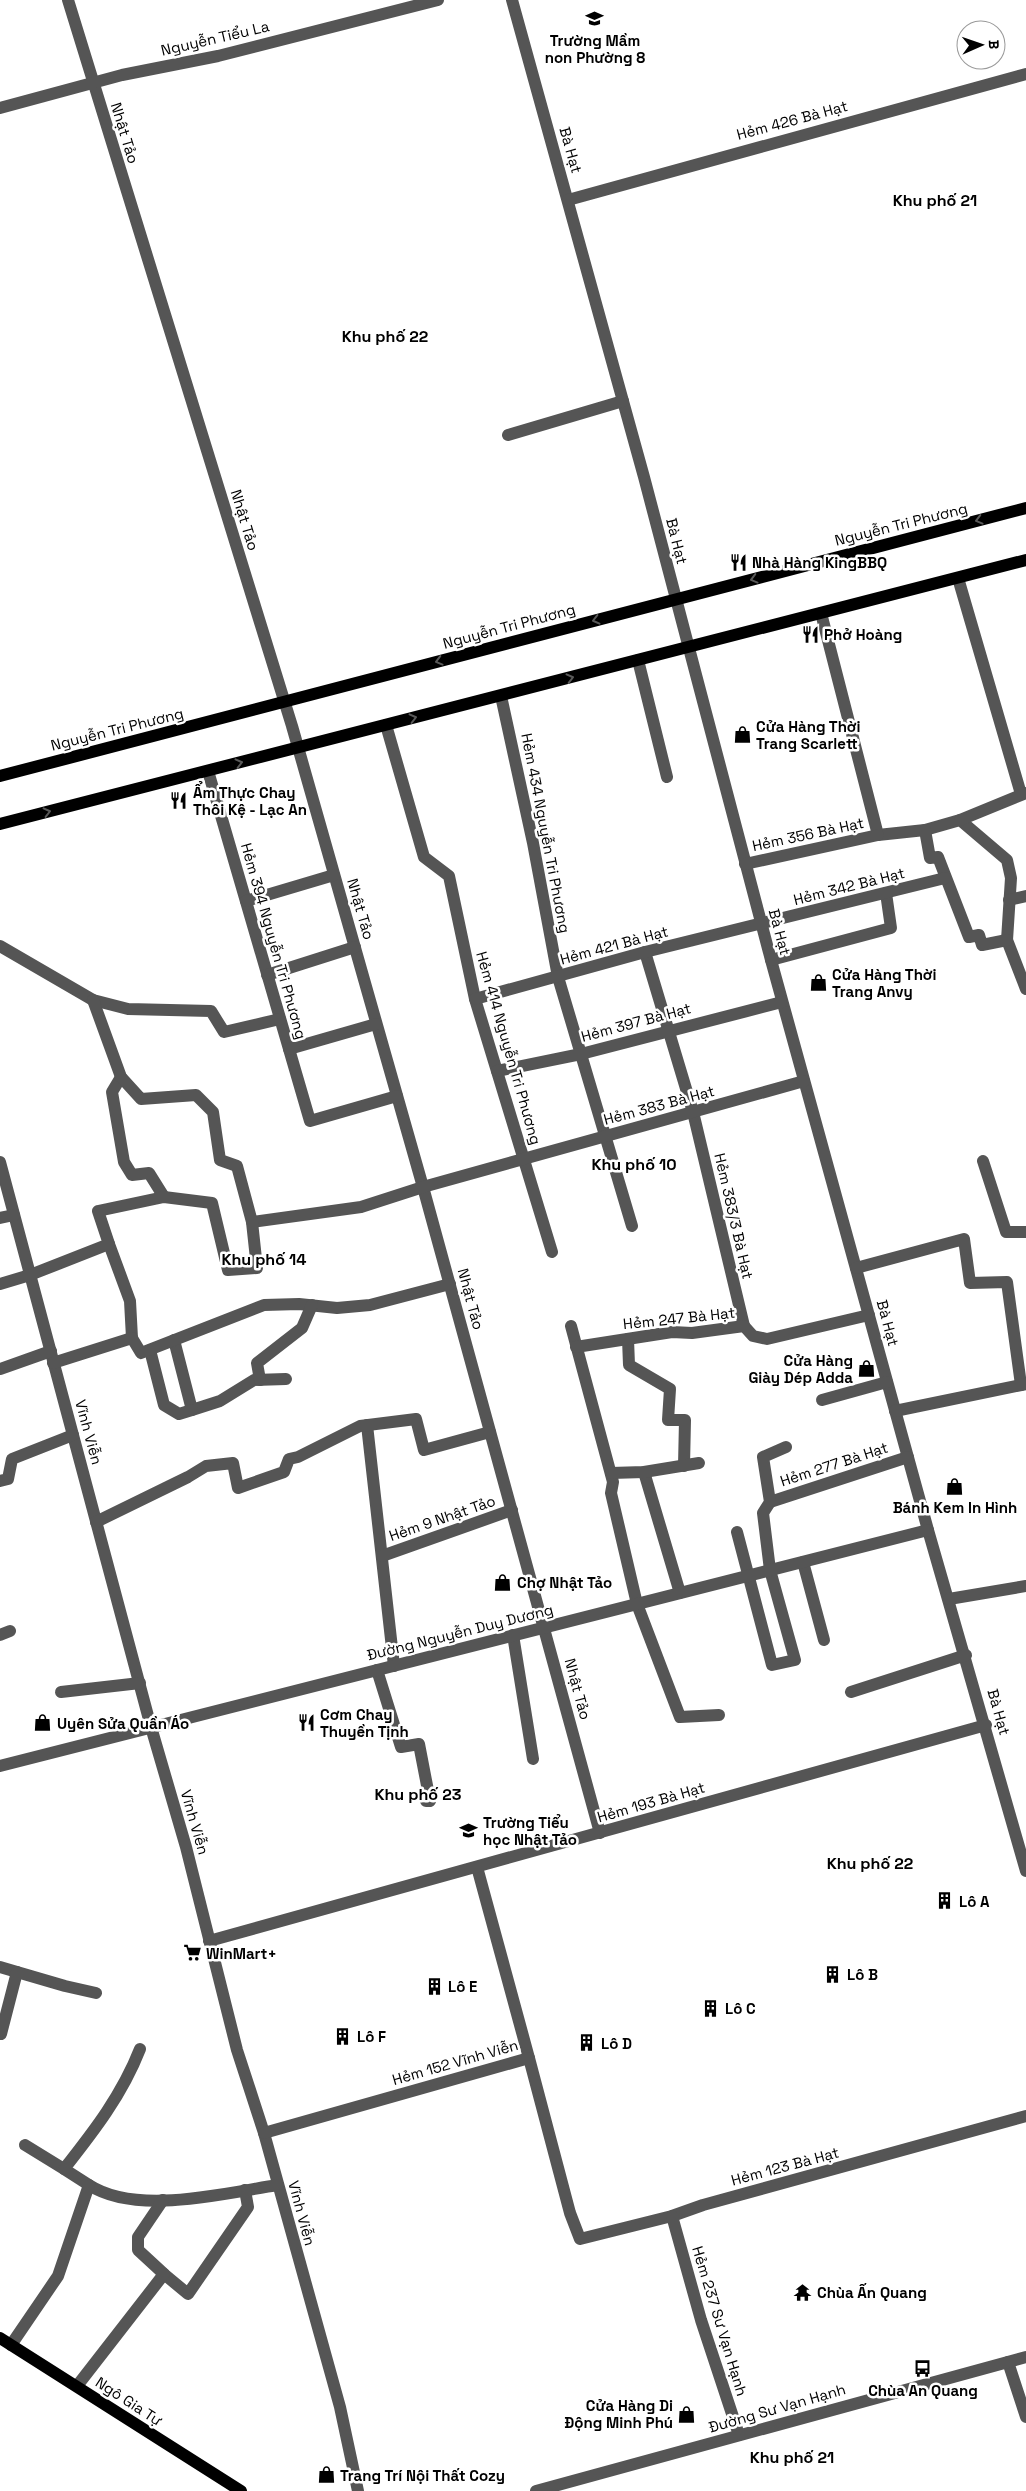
<svg xmlns="http://www.w3.org/2000/svg" width="1026" height="2491" viewBox="0 0 1026 2491" font-family="'Space Grotesk',sans-serif">
<style>
.lines{fill:none;stroke-linecap:round;stroke-linejoin:round}
.minor{stroke:#555;stroke-width:12}
.major{stroke:#000;stroke-width:12}
.oneway{stroke:#595959}
.labels{text-anchor:middle;dominant-baseline:central;stroke-width:5;stroke-linejoin:round;paint-order:stroke}
.street-label{font-size:15px;fill:#000;stroke:#fff}
.poi-label{font-size:15px;font-weight:bold;fill:#000;stroke:#fff;text-anchor:start}
.neighbourhood-label{font-size:16px;font-weight:bold;fill:#000;stroke:#fff}
</style>
<rect width="100%" height="100%" fill="#fff"/>
<g class="lines">
<g class="minor">
<polyline points="68,0 292,726 423,1187 600,1833"/>
<polyline points="512,0 644,477 771,960 928,1530 1026,1871"/>
<polyline points="0,108 122,75 218,56 438,0"/>
<polyline points="568,200 1026,74"/>
<polyline points="508,435 623,401"/>
<polyline points="958,578 1021,794"/>
<polyline points="821,613 878,835 925,830 960,820 1007,860 1011,878 1007,940 1026,989"/>
<polyline points="638,660 667,777"/>
<polyline points="501,696 533,843 558,977 632,1226"/>
<polyline points="386,725 424,857 449,876 475,999 552,1252"/>
<polyline points="208,771 310,1121 397,1096"/>
<polyline points="960,820 1026,793"/>
<polyline points="925,830 930,858 938,857 969,937 979,935 982,945 1007,940"/>
<polyline points="745,864 878,835"/>
<polyline points="1009,900 1026,896"/>
<polyline points="246,901 334,875"/>
<polyline points="0,946 93,1000 128,1009 211,1011 224,1032 280,1019"/>
<polyline points="645,952 693,1112 744,1326"/>
<polyline points="771,960 891,928 886,893"/>
<polyline points="267,975 355,947"/>
<polyline points="475,999 645,952 945,878"/>
<polyline points="289,1049 376,1024"/>
<polyline points="497,1071 581,1054 782,1002"/>
<polyline points="121,1077 112,1092 124,1162 132,1175 149,1173 164,1197"/>
<polyline points="983,1161 1006,1232 1026,1232"/>
<polyline points="0,1162 151,1727 186,1847 237,2050 264,2133 340,2407 358,2491"/>
<polyline points="0,1218 14,1215"/>
<polyline points="252,1222 361,1207 423,1187 804,1081"/>
<polyline points="109,1244 130,1301 132,1338"/>
<polyline points="856,1268 964,1239 970,1283 1007,1282 1021,1385"/>
<polyline points="0,1284 30,1275 109,1244 98,1211 164,1197 212,1203 228,1270 257,1268 252,1222 237,1166 220,1160 213,1112 196,1095 141,1099 121,1077 93,1000"/>
<polyline points="571,1326 613,1482 611,1493 637,1604 680,1717 719,1715"/>
<polyline points="628,1339 629,1365 670,1389 668,1420 685,1420 684,1466"/>
<polyline points="174,1340 192,1410 220,1401 254,1380 286,1379"/>
<polyline points="576,1347 672,1332 692,1333 744,1326 753,1336 767,1339 869,1315"/>
<polyline points="150,1350 164,1405 179,1414 192,1410"/>
<polyline points="53,1363 132,1338 141,1353 264,1305 299,1304 337,1308 370,1305 450,1284"/>
<polyline points="0,1369 51,1351"/>
<polyline points="260,1380 257,1363 302,1328 312,1305"/>
<polyline points="822,1400 887,1382"/>
<polyline points="895,1411 1026,1384"/>
<polyline points="367,1425 394,1666"/>
<polyline points="644,1472 680,1593"/>
<polyline points="611,1473 644,1472 699,1463"/>
<polyline points="0,1481 8,1479 12,1459 73,1435"/>
<polyline points="770,1502 908,1457"/>
<polyline points="96,1522 188,1477 206,1466 233,1463 238,1488 284,1472 289,1459 298,1457 360,1426 416,1419 424,1450 490,1432"/>
<polyline points="737,1532 772,1665 795,1660 770,1570 763,1513 770,1502 763,1457 786,1447"/>
<polyline points="382,1556 512,1510"/>
<polyline points="803,1562 824,1640"/>
<polyline points="949,1599 1026,1586"/>
<polyline points="0,1635 10,1631"/>
<polyline points="513,1635 533,1759"/>
<polyline points="377,1670 401,1747 419,1744 430,1801 426,1801"/>
<polyline points="61,1692 140,1683"/>
<polyline points="851,1692 966,1655"/>
<polyline points="0,1766 928,1530"/>
<polyline points="477,1867 529,2058"/>
<polyline points="209,1941 986,1725"/>
<polyline points="0,1967 17,1972"/>
<polyline points="1,2034 17,1972 65,1986 96,1993"/>
<polyline points="264,2133 529,2058 570,2213 580,2239 672,2216 703,2205 1026,2116"/>
<polyline points="25,2145 64,2169"/>
<path d="M89,2185C137,2216 224,2193 278,2185"/>
<polyline points="672,2216 701,2320 739,2435"/>
<polyline points="164,2274 188,2294 248,2207 245,2190"/>
<path d="M11,2345L58,2276L89,2185L64,2169C94,2131 122,2095 140,2049"/>
<polyline points="1008,2362 1026,2417"/>
<polyline points="77,2386 164,2274 138,2250 138,2237 163,2200"/>
<polyline points="536,2491 1026,2357"/>
</g>
<g class="major">
<polyline points="0,776 1026,508"/>
<polyline points="0,824 1026,560"/>
<polyline points="0,2338 241,2491"/>
</g>
</g>
<defs><path id="oneway-chevron" d="M-2-3.5L2.5 0L-2 3.5" fill="none" stroke-width="1.6" stroke-linecap="round" stroke-linejoin="round" transform="scale(1.25)"/></defs>
<g class="oneway">
<use href="#oneway-chevron" transform="translate(979 520) rotate(165)"/>
<use href="#oneway-chevron" transform="translate(754 579) rotate(165)"/>
<use href="#oneway-chevron" transform="translate(596 620) rotate(166)"/>
<use href="#oneway-chevron" transform="translate(439 661) rotate(165)"/>
<use href="#oneway-chevron" transform="translate(570 678) rotate(-14)"/>
<use href="#oneway-chevron" transform="translate(413 718) rotate(-14)"/>
<use href="#oneway-chevron" transform="translate(239 763) rotate(-14)"/>
<use href="#oneway-chevron" transform="translate(47 812) rotate(-14)"/>
</g>
<defs>
<symbol id="school-bare" viewBox="-9 -9 18 18"><path d="M0-5L7-2L0 1L-7-2ZM-4 1L0 2.5L4 1V4Q0 6-4 4Z" fill="#000" stroke="#fff" stroke-width="2.5" paint-order="stroke"/></symbol>
<symbol id="restaurant-bare" viewBox="-9 -9 18 18"><path d="M-5-6h1v4h1v-4h1v4h1v-4h1v5L-1.5 .5V6h-2V.5L-5-1ZM5-6V6H3V1.5H1.5Q1.5-4 5-6Z" fill="#000" stroke="#fff" stroke-width="2.5" paint-order="stroke"/></symbol>
<symbol id="shop-bare" viewBox="-9 -9 18 18"><path d="M-5-2.5h2.3a2.7 3.5 0 0 1 5.4 0H5L5.5 6h-11ZM-1.5-2.5h3a1.5 2.3 0 0 0-3 0Z" fill="#000" stroke="#fff" stroke-width="2.5" paint-order="stroke"/></symbol>
<symbol id="building-bare" viewBox="-9 -9 18 18"><path d="M-4-6H4V6H1V3H-1V6H-4ZM-2.5-4.3h1.7v1.8h-1.7ZM.8-4.3h1.7v1.8H.8ZM-2.5-1h1.7V.8h-1.7ZM.8-1h1.7V.8H.8Z" fill="#000" stroke="#fff" stroke-width="2.5" paint-order="stroke"/></symbol>
<symbol id="supermarket-bare" viewBox="-9 -9 18 18"><path d="M-6-5.5h2.5l.6 2H6L4.5 2H-2.5L-4.4-4H-6ZM-1.5 3.2a1.3 1.3 0 1 0 .1 0ZM3 3.2a1.3 1.3 0 1 0 .1 0Z" fill="#000" stroke="#fff" stroke-width="2.5" paint-order="stroke"/></symbol>
<symbol id="temple-bare" viewBox="-9 -9 18 18"><path d="M0-6L5-2H3V0L6.5 2.5H4V6H1.5V3h-3V6H-4V2.5H-6.5L-3 0V-2H-5Z" fill="#000" stroke="#fff" stroke-width="2.5" paint-order="stroke"/></symbol>
<symbol id="bus-bare" viewBox="-9 -9 18 18"><path d="M-5-6H5V4H4V6H2V4H-2V6H-4V4H-5ZM-3.5-4V0h7V-4ZM-3.5 1.2v1.5H-2V1.2ZM2 1.2v1.5H3.5V1.2Z" fill="#000" stroke="#fff" stroke-width="2.5" paint-order="stroke"/></symbol>
</defs>
<g fill-rule="evenodd">
<use href="#school-bare" x="582" y="6" width="25" height="25"/>
<use href="#restaurant-bare" x="726" y="550" width="25" height="25"/>
<use href="#restaurant-bare" x="798" y="622" width="25" height="25"/>
<use href="#shop-bare" x="730" y="722" width="25" height="25"/>
<use href="#restaurant-bare" x="166" y="788" width="25" height="25"/>
<use href="#shop-bare" x="806" y="970" width="25" height="25"/>
<use href="#shop-bare" x="854" y="1356" width="25" height="25"/>
<use href="#shop-bare" x="942" y="1474" width="25" height="25"/>
<use href="#shop-bare" x="490" y="1570" width="25" height="25"/>
<use href="#shop-bare" x="30" y="1710" width="25" height="25"/>
<use href="#restaurant-bare" x="294" y="1710" width="25" height="25"/>
<use href="#school-bare" x="456" y="1818" width="25" height="25"/>
<use href="#building-bare" x="932" y="1888" width="25" height="25"/>
<use href="#supermarket-bare" x="180" y="1940" width="25" height="25"/>
<use href="#building-bare" x="820" y="1962" width="25" height="25"/>
<use href="#building-bare" x="422" y="1974" width="25" height="25"/>
<use href="#building-bare" x="698" y="1996" width="25" height="25"/>
<use href="#building-bare" x="330" y="2024" width="25" height="25"/>
<use href="#building-bare" x="574" y="2030" width="25" height="25"/>
<use href="#temple-bare" x="790" y="2280" width="25" height="25"/>
<use href="#bus-bare" x="910" y="2356" width="25" height="25"/>
<use href="#shop-bare" x="674" y="2402" width="25" height="25"/>
<use href="#shop-bare" x="314" y="2462" width="25" height="25"/>
</g>
<g class="labels">
<g class="street-label">
<text transform="translate(215 38) rotate(-13)">Nguyễn Tiểu La</text>
<text transform="translate(792 120) rotate(-15)">Hẻm 426 Bà Hạt</text>
<text transform="translate(125 133) rotate(73)">Nhật Tảo</text>
<text transform="translate(571 150) rotate(74)">Bà Hạt</text>
<text transform="translate(245 520) rotate(73)">Nhật Tảo</text>
<text transform="translate(901 524) rotate(-14)">Nguyễn Tri Phương</text>
<text transform="translate(677 541) rotate(76)">Bà Hạt</text>
<text transform="translate(509 626) rotate(-15)">Nguyễn Tri Phương</text>
<text transform="translate(117 729) rotate(-14)">Nguyễn Tri Phương</text>
<text transform="translate(546 833) rotate(79)">Hẻm 434 Nguyễn Tri Phương</text>
<text transform="translate(808 834) rotate(-12)">Hẻm 356 Bà Hạt</text>
<text transform="translate(849 886) rotate(-14)">Hẻm 342 Bà Hạt</text>
<text transform="translate(361 909) rotate(74)">Nhật Tảo</text>
<text transform="translate(780 932) rotate(75)">Bà Hạt</text>
<text transform="translate(274 941) rotate(74)">Hẻm 394 Nguyễn Tri Phương</text>
<text transform="translate(614 945) rotate(-15)">Hẻm 421 Bà Hạt</text>
<text transform="translate(636 1022) rotate(-15)">Hẻm 397 Bà Hạt</text>
<text transform="translate(509 1048) rotate(74)">Hẻm 414 Nguyễn Tri Phương</text>
<text transform="translate(659 1105) rotate(-15)">Hẻm 383 Bà Hạt</text>
<text transform="translate(734 1216) rotate(77)">Hẻm 383/3 Bà Hạt</text>
<text transform="translate(471 1299) rotate(75)">Nhật Tảo</text>
<text transform="translate(679 1318) rotate(-6)">Hẻm 247 Bà Hạt</text>
<text transform="translate(888 1323) rotate(75)">Bà Hạt</text>
<text transform="translate(89 1432) rotate(75)">Vĩnh Viễn</text>
<text transform="translate(834 1464) rotate(-18)">Hẻm 277 Bà Hạt</text>
<text transform="translate(442 1518) rotate(-19)">Hẻm 9 Nhật Tảo</text>
<text transform="translate(460 1632) rotate(-14)">Đường Nguyễn Duy Dương</text>
<text transform="translate(578 1689) rotate(75)">Nhật Tảo</text>
<text transform="translate(999 1712) rotate(74)">Bà Hạt</text>
<text transform="translate(651 1802) rotate(-16)">Hẻm 193 Bà Hạt</text>
<text transform="translate(195 1822) rotate(74)">Vĩnh Viễn</text>
<text transform="translate(455 2062) rotate(-16)">Hẻm 152 Vĩnh Viễn</text>
<text transform="translate(785 2166) rotate(-15)">Hẻm 123 Bà Hạt</text>
<text transform="translate(302 2213) rotate(75)">Vĩnh Viễn</text>
<text transform="translate(720 2321) rotate(73)">Hẻm 237 Sư Vạn Hạnh</text>
<text transform="translate(129 2401) rotate(33)">Ngô Gia Tự</text>
<text transform="translate(777 2408) rotate(-16)">Đường Sư Vạn Hạnh</text>
</g>
<g class="poi-label">
<text x="595" y="40" text-anchor="middle">Trường Mầm<tspan x="595" dy="17">non Phường 8</tspan></text>
<text x="752" y="562">Nhà Hàng KingBBQ</text>
<text x="824" y="634">Phở Hoàng</text>
<text x="756" y="726">Cửa Hàng Thời<tspan x="756" dy="17">Trang Scarlett</tspan></text>
<text x="193" y="792">Ẩm Thực Chay<tspan x="193" dy="17">Thôi Kệ - Lạc An</tspan></text>
<text x="832" y="974">Cửa Hàng Thời<tspan x="832" dy="17">Trang Anvy</tspan></text>
<text x="853" y="1360" text-anchor="end">Cửa Hàng<tspan x="853" dy="17">Giày Dép Adda</tspan></text>
<text x="955" y="1507" text-anchor="middle">Bánh Kem In Hình</text>
<text x="517" y="1582">Chợ Nhật Tảo</text>
<text x="320" y="1714">Cơm Chay<tspan x="320" dy="17">Thuyền Tịnh</tspan></text>
<text x="57" y="1723">Uyên Sửa Quần Áo</text>
<text x="483" y="1822">Trường Tiểu<tspan x="483" dy="17">học Nhật Tảo</tspan></text>
<text x="959" y="1901">Lô A</text>
<text x="206" y="1953">WinMart+</text>
<text x="847" y="1974">Lô B</text>
<text x="448" y="1986">Lô E</text>
<text x="725" y="2008">Lô C</text>
<text x="357" y="2036">Lô F</text>
<text x="601" y="2043">Lô D</text>
<text x="817" y="2292">Chùa Ấn Quang</text>
<text x="923" y="2390" text-anchor="middle">Chùa An Quang</text>
<text x="673" y="2405" text-anchor="end">Cửa Hàng Di<tspan x="673" dy="17">Động Minh Phú</tspan></text>
<text x="340" y="2475">Trang Trí Nội Thất Cozy</text>
</g>
<g class="neighbourhood-label">
<text x="935" y="200">Khu phố 21</text>
<text x="385" y="336">Khu phố 22</text>
<text x="634" y="1164">Khu phố 10</text>
<text x="264" y="1259">Khu phố 14</text>
<text x="418" y="1794">Khu phố 23</text>
<text x="870" y="1863">Khu phố 22</text>
<text x="792" y="2457">Khu phố 21</text>
</g>
</g>
<g transform="translate(981 45) rotate(88)"><circle r="24" fill="#ffffff" stroke="#999999"/>
<path d="M0-4L9 19L0 12L-9 19Z" fill="#000000"/>
<text y="-8" font-size="14" font-weight="bold" text-anchor="middle" fill="#000000">B</text>
</g>
</svg>
